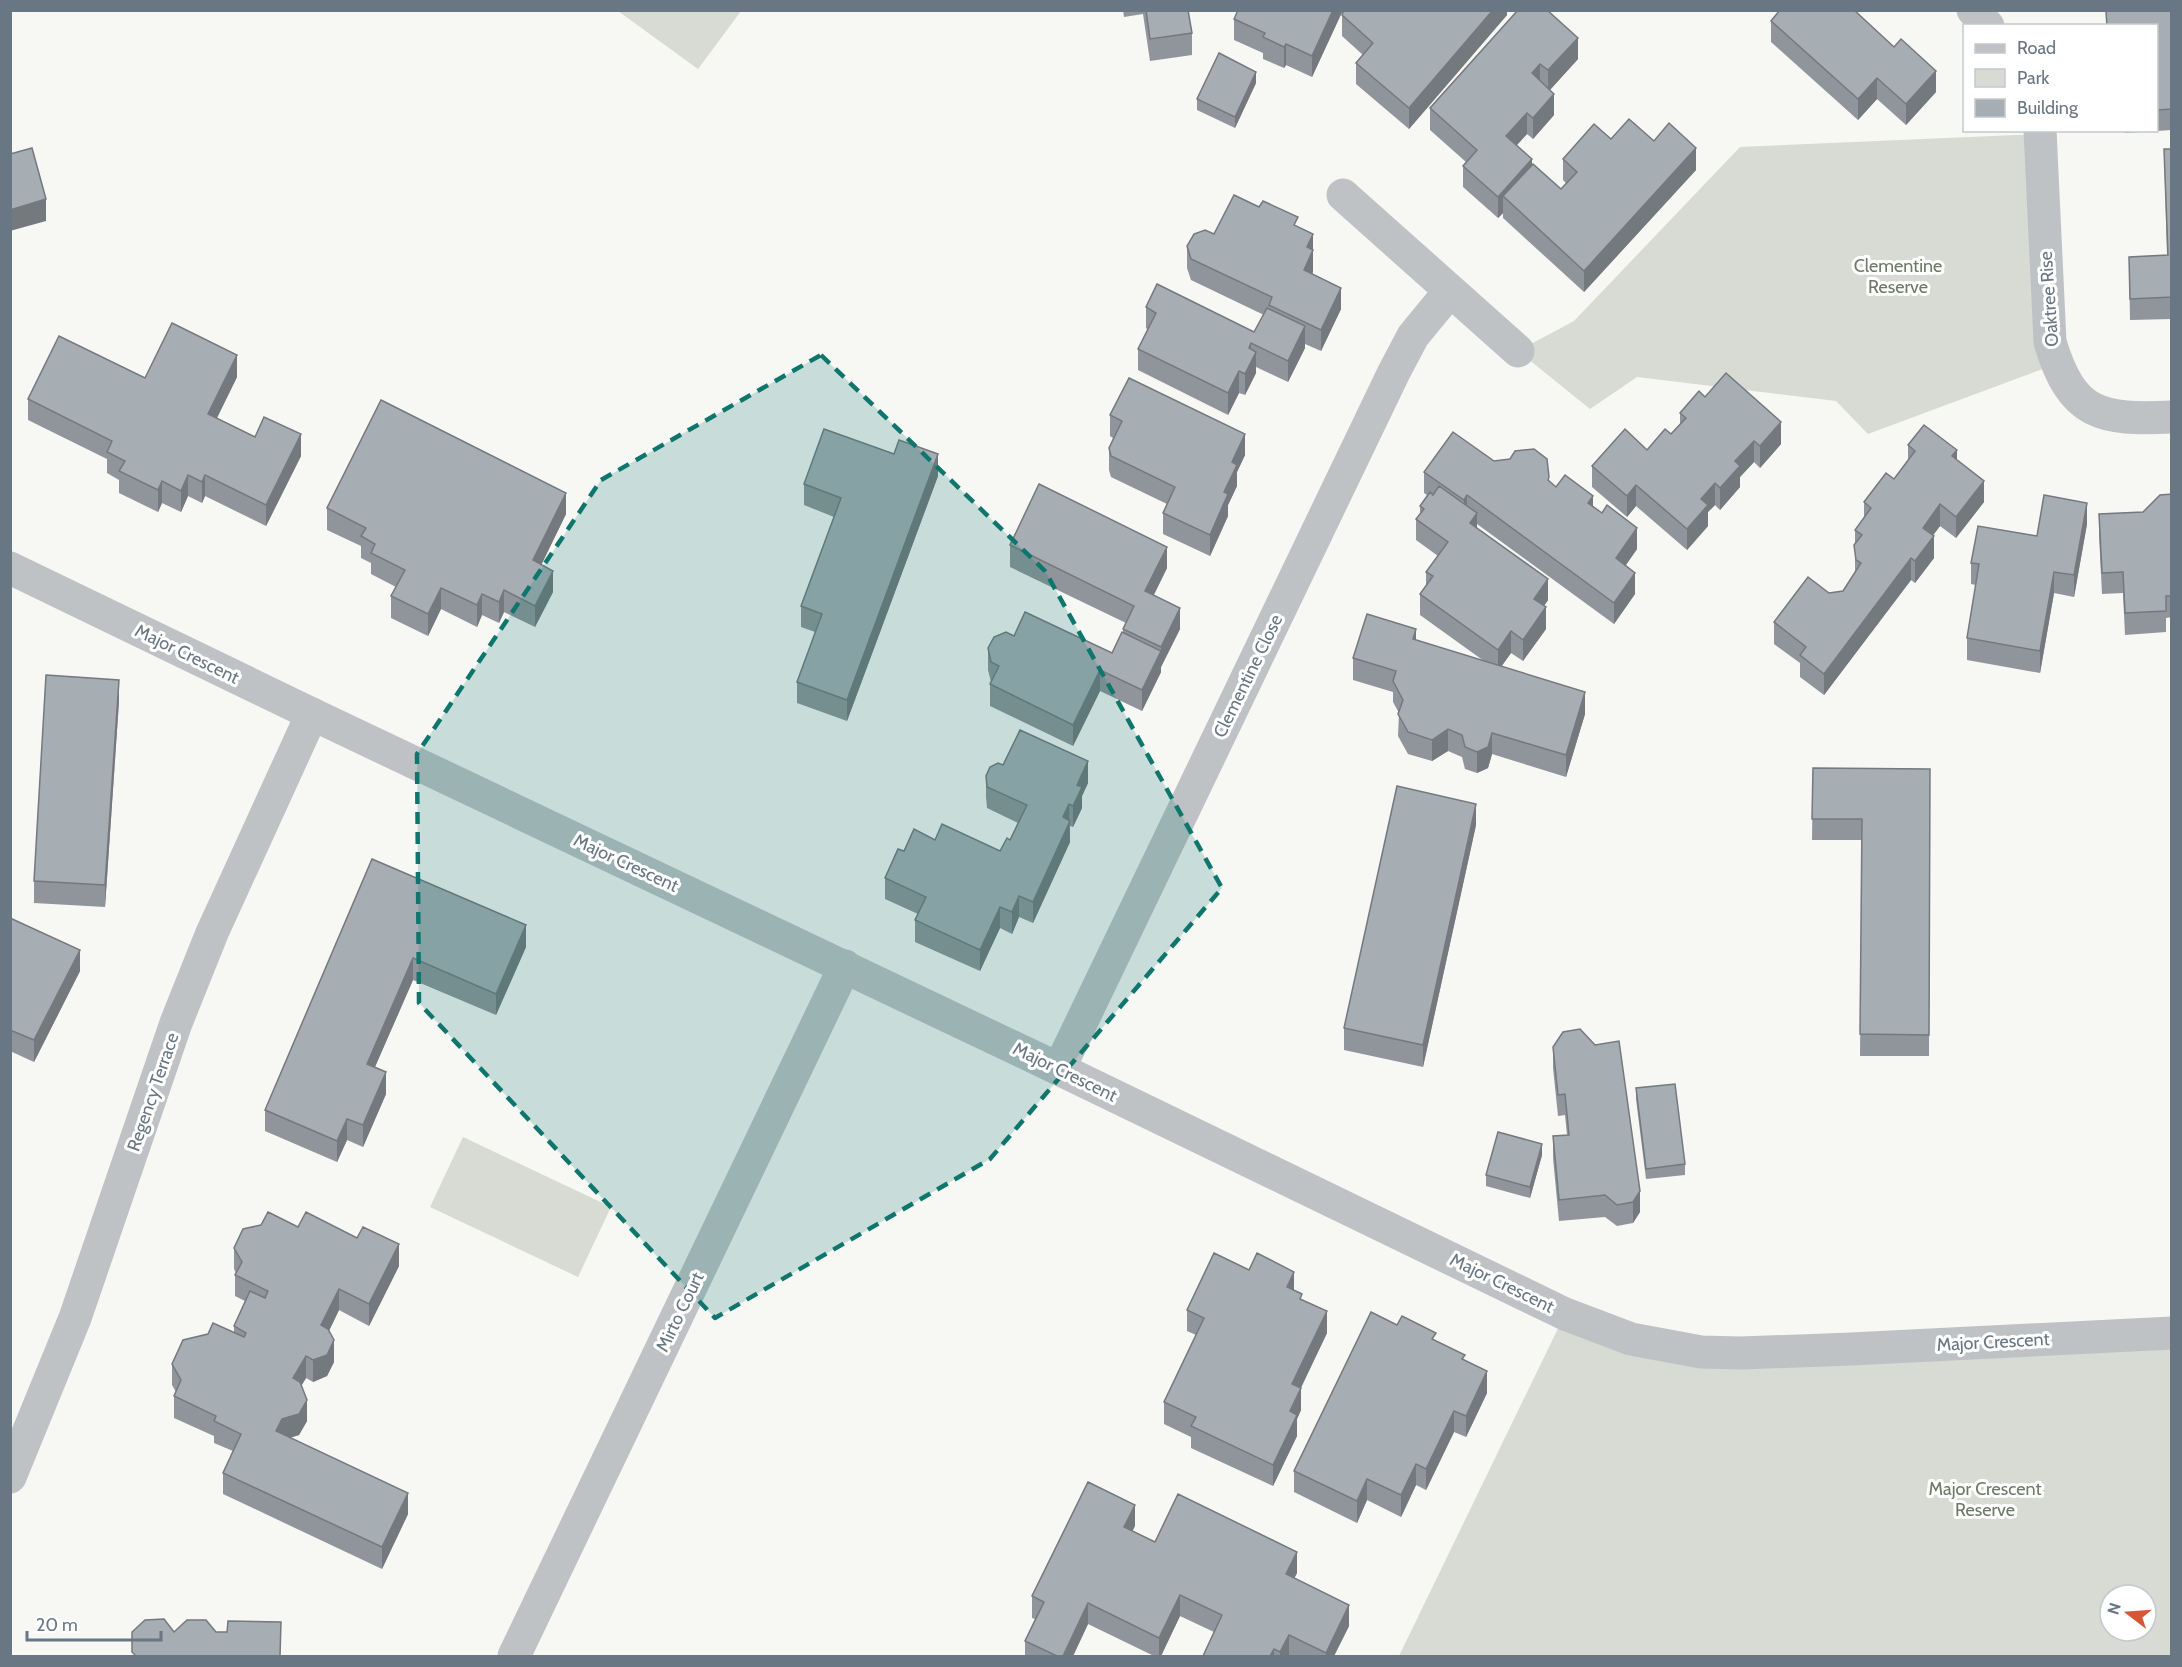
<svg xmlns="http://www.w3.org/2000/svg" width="2182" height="1667" viewBox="0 0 2182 1667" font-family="Cabin,sans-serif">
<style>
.green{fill:#d7dbd4;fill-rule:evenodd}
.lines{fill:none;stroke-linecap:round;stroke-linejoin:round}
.minor{stroke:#bec2c5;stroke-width:33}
.wall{fill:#8f959a}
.shaded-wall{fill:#74797d}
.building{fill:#a6adb3;stroke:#74797d;stroke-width:1.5}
.marked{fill:#0f766e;fill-opacity:0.2;stroke:#0f766e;stroke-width:4.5;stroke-dasharray:12 8;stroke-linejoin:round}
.labels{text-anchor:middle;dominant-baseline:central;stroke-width:6;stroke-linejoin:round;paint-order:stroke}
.park-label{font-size:18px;fill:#6b7b66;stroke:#fff}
.street-label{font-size:18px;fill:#687783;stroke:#fff}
</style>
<rect width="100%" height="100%" fill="#f7f7f4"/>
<g class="green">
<polygon points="618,11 741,10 741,11 698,69"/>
<polygon points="2040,134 2056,364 1868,434 1836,401 1637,377 1590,409 1518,351 1574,321 1740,147"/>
<polygon points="463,1137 611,1207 578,1277 430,1207"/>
<path d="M1565,1314L1631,1339L2171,1333V1656H1399ZM2110,1595H2146V1631H2110Z"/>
</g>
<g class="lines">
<g class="minor">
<polyline points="1973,10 1988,26"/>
<path d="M2040,130L2050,342C2072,416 2101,420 2172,417"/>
<polyline points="1343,195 1518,351"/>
<polyline points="10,568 312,714 1059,1069 1565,1314 1631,1339 1701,1352 1741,1353 1851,1349 2172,1333"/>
<polyline points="1059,1069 1394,372 1413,336 1450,291"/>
<polyline points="10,1477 75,1318 176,1023 212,933 312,714"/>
<polyline points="514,1656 845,966"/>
</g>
</g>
<g class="wall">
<polygon points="1123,10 1188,10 1192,33 1192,55 1150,61 1143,14 1124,17"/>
<polygon points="1343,10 1312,77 1286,65 1284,68 1263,59 1263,53 1234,40 1234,19"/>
<polygon points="1507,10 1507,15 1409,129 1356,84 1356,63 1363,55 1342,36 1342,15"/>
<polygon points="1518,10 1578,59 1550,90 1554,115 1533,139 1527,134 1517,145 1532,165 1561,189 1566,183 1563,180 1563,159 1611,139 1654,141 1696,170 1584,292 1503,218 1503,213 1498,218 1463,187 1463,166 1466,162 1430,130 1430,108"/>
<polygon points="2172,10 2172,130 2125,133 2124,130 2157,130 2157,26 2106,26 2106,12"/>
<polygon points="1771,21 1936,92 1906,125 1877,99 1858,120 1771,42"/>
<polygon points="1256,83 1235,128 1197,110 1197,99"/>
<polygon points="2164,149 2172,149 2172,319 2130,320 2129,257 2167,255"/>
<polygon points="1298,227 1313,234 1313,272 1312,274 1341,309 1321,351 1305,344 1305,348 1288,382 1256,367 1256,373 1245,395 1239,393 1228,415 1138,370 1138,349 1148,330 1146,328 1146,307 1254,332 1264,315 1191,280 1187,268 1187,246 1214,234"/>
<polygon points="237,377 217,418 255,437 301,456 266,526 205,496 202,503 188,496 181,512 162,503 158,512 119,493 119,480 107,473 107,459 28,420 28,399 145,378"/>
<polygon points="1705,397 1781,444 1760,468 1754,462 1740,477 1740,487 1720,510 1715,505 1708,512 1708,526 1687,550 1636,506 1627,517 1592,487 1592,466 1647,450 1671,434 1680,424 1680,413"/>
<polygon points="1110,415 1245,455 1237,472 1237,486 1228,505 1228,516 1210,556 1163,534 1163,513 1167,504 1111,477 1109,470 1109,448 1113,438 1110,436"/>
<polygon points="1908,445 1957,460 1984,502 1956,538 1940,526 1933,535 1934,558 1915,583 1911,580 1824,695 1800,677 1800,663 1774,644 1774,622 1829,593 1843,591 1855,573 1855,530 1864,519 1864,502 1894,479 1908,460"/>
<polygon points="1494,461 1549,482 1556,487 1593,506 1637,549 1626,565 1635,594 1614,624 1477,524 1477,528 1548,600 1544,606 1546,629 1523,661 1511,653 1501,667 1585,714 1566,777 1492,754 1488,768 1477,773 1465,769 1462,757 1448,751 1432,761 1408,754 1398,736 1399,713 1393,702 1393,692 1353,680 1353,658 1416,640 1484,661 1420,615 1420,594 1426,585 1426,572 1438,556 1416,540 1416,519 1420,514 1420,506 1427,495 1424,493 1424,472"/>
<polygon points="938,476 847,721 797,703 797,682 815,632 801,627 801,606 834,517 804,505 804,484"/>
<polygon points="2172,494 2172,617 2166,618 2166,632 2125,635 2123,593 2102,594 2099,535 2099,514 2143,512"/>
<polygon points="327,508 566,514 541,565 553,592 535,627 504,612 499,623 482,615 477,627 441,609 428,636 391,618 391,596 396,587 371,574 371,563 361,558 361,546 327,530"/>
<polygon points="2087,524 2074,597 2054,593 2040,673 1967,660 1967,638 1976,585 1971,584 1971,563 2037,536"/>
<polygon points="1010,545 1167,568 1154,595 1180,629 1161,667 1161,672 1142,711 1100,691 1073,746 990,706 990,684 991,682 988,670 988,648 1014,636 1112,653 1123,632 1123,629 1126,623 1010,567"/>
<polygon points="119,701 105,907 34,903 34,881"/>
<polygon points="1003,765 1088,783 1082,796 1082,808 1073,827 1070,826 1070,842 1033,923 1019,917 1012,934 1000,928 980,971 915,942 915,920 918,914 885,899 885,878 904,851 935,840 1000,851 1010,840 1018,823 987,808 986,797 986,776"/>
<polygon points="1813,768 1930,769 1929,1056 1860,1056 1862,840 1812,840"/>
<polygon points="1476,825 1423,1067 1344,1050 1344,1028"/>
<polygon points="372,859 526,947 496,1015 413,980 375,1067 386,1094 363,1147 347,1140 337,1162 265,1131 265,1110"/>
<polygon points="10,918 80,971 34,1062 10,1051"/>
<polygon points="1553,1047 1640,1212 1633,1223 1617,1226 1605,1217 1559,1221 1553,1158 1553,1136 1567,1135 1565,1115 1558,1116 1553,1068"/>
<polygon points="1636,1088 1685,1164 1685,1175 1646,1179 1636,1099"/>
<polygon points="1542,1155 1530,1198 1486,1186 1486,1175"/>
<polygon points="298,1227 399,1266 369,1326 339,1310 329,1331 334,1362 327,1376 313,1382 306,1378 301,1386 307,1421 299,1435 290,1438 408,1514 382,1569 223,1494 223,1473 233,1451 214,1443 214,1436 174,1418 174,1396 176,1392 172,1385 172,1364 234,1333 234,1326 245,1301 235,1296 235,1275 236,1273 234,1269 234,1248"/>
<polygon points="1294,1291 1327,1333 1301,1388 1301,1410 1297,1419 1297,1436 1273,1486 1191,1448 1191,1437 1164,1424 1164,1402 1196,1335 1187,1331 1187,1310"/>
<polygon points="1397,1325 1436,1341 1465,1360 1487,1393 1466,1437 1454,1432 1426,1490 1416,1485 1401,1517 1367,1500 1357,1523 1294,1492 1294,1471"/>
<polygon points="1135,1526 1132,1531 1155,1542 1297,1573 1294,1578 1349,1626 1334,1656 1203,1656 1214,1632 1180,1616 1161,1656 1154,1656 1088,1624 1073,1656 1025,1656 1025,1641 1035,1619 1032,1618 1032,1596"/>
</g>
<g class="shaded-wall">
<polygon points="1333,10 1343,10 1312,77 1312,56"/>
<polygon points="1493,10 1507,10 1507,15 1409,129 1409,108"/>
<polygon points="1578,38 1578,59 1548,92 1548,70"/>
<polygon points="1286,44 1286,65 1284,68 1284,47"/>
<polygon points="1540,64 1540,85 1532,73"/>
<polygon points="1936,71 1936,92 1906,125 1906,104"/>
<polygon points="1256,72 1256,83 1235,128 1235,117"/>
<polygon points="1877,78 1877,99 1858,120 1858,99"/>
<polygon points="1554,94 1554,115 1533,139 1533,118"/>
<polygon points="1527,113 1527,134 1506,157 1506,136"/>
<polygon points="1696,148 1696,170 1584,292 1584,271"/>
<polygon points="1532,159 1532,180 1503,196 1503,213 1498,218 1498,197"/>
<polygon points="46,199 46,221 10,231 10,210"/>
<polygon points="1313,234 1313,272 1304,292 1304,270 1307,247"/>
<polygon points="1341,288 1341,309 1321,351 1321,330"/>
<polygon points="1305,326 1305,348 1288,382 1288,361"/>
<polygon points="1251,343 1251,361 1256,352 1256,373 1245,395 1245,374 1249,348"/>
<polygon points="237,355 237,377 208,436 208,414"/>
<polygon points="1239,371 1239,393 1228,415 1228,393"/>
<polygon points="1781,422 1781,444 1760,468 1760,446"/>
<polygon points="301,434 301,456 266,526 266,505"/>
<polygon points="1245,434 1245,455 1237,472 1237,486 1228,505 1228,516 1210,556 1210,535 1224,492 1232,462"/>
<polygon points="1754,441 1754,462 1740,477 1740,487 1720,510 1720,488 1735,461"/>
<polygon points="1957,450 1957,471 1952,456"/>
<polygon points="938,454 938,476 847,721 847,700"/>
<polygon points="188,475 188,496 181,512 181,491"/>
<polygon points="205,475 205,496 202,503 202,482"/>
<polygon points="162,481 162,503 158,512 158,490"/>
<polygon points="1984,481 1984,502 1956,538 1956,517"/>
<polygon points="1715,483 1715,505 1708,512 1708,526 1687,550 1687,529 1701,499"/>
<polygon points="1636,485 1636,506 1627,517 1627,496"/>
<polygon points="566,493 566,514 533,582 533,560"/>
<polygon points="1467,495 1467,517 1464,522 1464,500"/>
<polygon points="1593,496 1593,518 1588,503"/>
<polygon points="2087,503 2087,524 2074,597 2074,575"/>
<polygon points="1940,504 1940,526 1923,549 1923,528"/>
<polygon points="1477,513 1477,534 1470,523"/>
<polygon points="1637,528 1637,549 1616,579 1616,558"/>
<polygon points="1934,536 1934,558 1915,583 1915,561"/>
<polygon points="1167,547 1167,568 1145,612 1145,591"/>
<polygon points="1911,558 1911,580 1824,695 1824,674"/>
<polygon points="553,571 553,592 535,627 535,606"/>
<polygon points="2054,572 2054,593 2040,673 2040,651"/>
<polygon points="1635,573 1635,594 1614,624 1614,603"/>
<polygon points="1548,579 1548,600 1534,620 1534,599"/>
<polygon points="441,588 441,609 428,636 428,614"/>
<polygon points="504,590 504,612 499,623 499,602"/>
<polygon points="482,594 482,615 477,627 477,605"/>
<polygon points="1546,607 1546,629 1523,661 1523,640"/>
<polygon points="1180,608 1180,629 1161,667 1161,672 1142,711 1142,690 1161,651 1161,647"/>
<polygon points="1416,629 1416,650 1413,639"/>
<polygon points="1511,631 1511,653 1498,671 1498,650"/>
<polygon points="1100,670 1100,691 1073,746 1073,725"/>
<polygon points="119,680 119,701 105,907 105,885"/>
<polygon points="1585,692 1585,714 1566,777 1566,755"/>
<polygon points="1448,729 1448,751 1432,761 1432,740"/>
<polygon points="1492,733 1492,754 1488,768 1477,773 1477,752"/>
<polygon points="1088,761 1088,783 1082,796 1082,808 1073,827 1073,806 1077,785"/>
<polygon points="1069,804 1070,842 1033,923 1033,902 1063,817"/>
<polygon points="1476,804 1476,825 1423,1067 1423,1045"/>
<polygon points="1019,896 1019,917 1012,934 1012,912"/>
<polygon points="1000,907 1000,928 980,971 980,950"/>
<polygon points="526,925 526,947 496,1015 496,994"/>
<polygon points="80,950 80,971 34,1062 34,1040"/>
<polygon points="413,958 413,980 367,1085 367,1064"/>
<polygon points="386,1072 386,1094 363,1147 363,1125"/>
<polygon points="347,1119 347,1140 337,1162 337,1141"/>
<polygon points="1542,1144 1542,1155 1530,1198 1530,1187"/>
<polygon points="1640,1191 1640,1212 1633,1223 1633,1202"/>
<polygon points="399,1244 399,1266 369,1326 369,1304"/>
<polygon points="1294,1272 1294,1293 1287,1287"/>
<polygon points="339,1289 339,1310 321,1347 321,1325"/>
<polygon points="1327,1311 1327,1333 1292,1406 1292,1384"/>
<polygon points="334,1340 334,1362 327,1376 313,1382 313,1360"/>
<polygon points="306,1356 306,1378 293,1400 293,1378"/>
<polygon points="1487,1371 1487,1393 1466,1437 1466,1416"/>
<polygon points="1301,1388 1301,1410 1297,1419 1297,1436 1273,1486 1273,1465 1290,1411"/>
<polygon points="307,1400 307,1421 299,1435 282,1440 276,1431 282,1419"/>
<polygon points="1454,1411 1454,1432 1426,1490 1426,1469"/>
<polygon points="1416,1464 1416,1485 1401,1517 1401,1495"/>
<polygon points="1367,1479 1367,1500 1357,1523 1357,1501"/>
<polygon points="408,1493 408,1514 382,1569 382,1547"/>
<polygon points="1135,1505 1135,1526 1124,1548 1124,1527"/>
<polygon points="1297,1552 1297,1573 1286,1595 1286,1574"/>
<polygon points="1180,1595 1180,1616 1161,1656 1159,1656 1159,1638"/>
<polygon points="1088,1603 1088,1624 1073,1656 1063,1656"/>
<polygon points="1349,1605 1349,1626 1334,1656 1326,1656 1326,1653"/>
<polygon points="1289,1635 1289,1656 1280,1656 1280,1652"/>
<polygon points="1274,1649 1274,1656 1270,1656"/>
</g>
<g class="building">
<polygon points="1146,10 1188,10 1192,33 1150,39"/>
<polygon points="1238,10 1333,10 1312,56 1286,44 1284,47 1263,37 1265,33 1234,19"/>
<polygon points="1344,10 1493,10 1409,108 1356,63 1373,43 1342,15"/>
<polygon points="1518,10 1547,10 1578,38 1548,70 1540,64 1532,73 1554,94 1533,118 1527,113 1506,136 1532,159 1498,197 1463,166 1477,150 1430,108"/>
<polygon points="1780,10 1854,10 1894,47 1901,39 1936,71 1906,104 1877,78 1858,99 1771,21"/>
<polygon points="2107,10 2172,10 2172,109 2157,110 2157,26 2107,26 2106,12"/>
<polygon points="1219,53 1256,72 1235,117 1197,99"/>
<polygon points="1629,119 1654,141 1669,123 1696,148 1584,271 1503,196 1533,164 1561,189 1577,172 1563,159 1594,124 1611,139"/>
<polygon points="32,148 46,199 10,210 10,154"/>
<polygon points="2164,149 2172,149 2172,297 2130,299 2129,257 2168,255"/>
<polygon points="1234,195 1259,207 1263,201 1298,217 1294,225 1313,234 1307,247 1313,250 1304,270 1341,288 1321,330 1269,305 1272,297 1191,259 1187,246 1194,234 1205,230 1214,234"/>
<polygon points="1157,284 1254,332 1267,308 1305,326 1288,361 1251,343 1249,348 1256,352 1245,374 1239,371 1228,393 1138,349 1156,313 1146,307"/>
<polygon points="172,323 237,355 208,414 255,437 264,417 301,434 266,505 205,475 202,482 188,475 181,491 162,481 158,490 119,471 125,461 107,452 112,441 28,399 59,336 145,378"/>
<polygon points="1726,373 1781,422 1760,446 1754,441 1735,461 1740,466 1720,488 1715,483 1701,499 1708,505 1687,529 1636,485 1627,496 1592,466 1625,429 1647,450 1665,429 1671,434 1686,418 1680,413 1699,391 1705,397"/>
<polygon points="1129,378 1245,434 1232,462 1237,465 1224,492 1228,494 1210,535 1163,513 1175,487 1111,456 1109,448 1122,421 1110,415"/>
<polygon points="381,400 566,493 533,560 553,571 535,606 504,590 499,602 482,594 477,605 441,588 428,614 391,596 405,570 371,553 375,544 361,536 366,528 327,508"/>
<polygon points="1924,425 1957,450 1952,456 1984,481 1956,517 1940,504 1923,528 1934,536 1915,561 1911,558 1824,674 1800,655 1806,647 1774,622 1808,577 1829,593 1843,591 1861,563 1856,560 1854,545 1862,535 1855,530 1871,508 1864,502 1886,473 1894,479 1915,451 1908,445"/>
<polygon points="824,429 894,454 899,440 938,454 847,700 797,682 822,614 801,606 841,498 804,484"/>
<polygon points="1453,432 1494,461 1510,459 1515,451 1534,449 1547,459 1549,477 1548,480 1556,487 1565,475 1593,496 1588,503 1602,513 1607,505 1637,528 1616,558 1635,573 1614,603 1467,495 1464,500 1424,472"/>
<polygon points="1039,484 1167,547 1145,591 1180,608 1161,647 1123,629 1134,606 1010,545"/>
<polygon points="1439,486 1477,513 1470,523 1548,579 1534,599 1546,607 1523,640 1511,631 1498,650 1420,594 1433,576 1426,572 1448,542 1416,519 1424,509 1420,506 1430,492 1433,495"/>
<polygon points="2172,494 2172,596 2166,596 2166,611 2125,613 2123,572 2102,573 2099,514 2143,512 2160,495"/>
<polygon points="2044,495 2087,503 2074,575 2054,572 2040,651 1967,638 1979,564 1971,563 1978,526 2037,536"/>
<polygon points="1025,612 1112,653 1122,632 1161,651 1142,690 1100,670 1073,725 990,684 999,666 991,662 988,648 994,637 1006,632 1014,636"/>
<polygon points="1367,614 1416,629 1413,639 1585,692 1566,755 1492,733 1488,747 1477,752 1465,747 1462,735 1448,729 1432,740 1408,732 1398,714 1403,700 1393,681 1396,671 1353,658"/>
<polygon points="46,675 119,680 105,885 34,881"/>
<polygon points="1020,730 1088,761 1077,785 1082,787 1073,806 1069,804 1063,817 1070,821 1033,902 1019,896 1012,912 1000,907 980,950 915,920 926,897 885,878 898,849 904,851 914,829 935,840 942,824 1000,851 1007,838 1010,840 1027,805 987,787 986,776 990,767 998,763 1003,765"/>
<polygon points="1813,768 1930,769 1929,1035 1860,1034 1862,819 1812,819"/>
<polygon points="1397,786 1476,804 1423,1045 1344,1028"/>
<polygon points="372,859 526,925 496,994 413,958 367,1064 386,1072 363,1125 347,1119 337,1141 265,1110"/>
<polygon points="10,918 80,950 34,1040 10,1030"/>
<polygon points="1580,1029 1595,1045 1619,1041 1640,1191 1633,1202 1617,1205 1605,1195 1559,1200 1553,1136 1569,1135 1565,1094 1558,1095 1553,1047 1563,1032"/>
<polygon points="1675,1084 1685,1164 1646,1169 1636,1088"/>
<polygon points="1498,1132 1542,1144 1530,1187 1486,1175"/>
<polygon points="268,1212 298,1227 306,1212 357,1238 363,1227 399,1244 369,1304 339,1289 321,1325 328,1329 334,1340 327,1355 313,1360 306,1356 293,1378 300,1382 307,1400 299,1414 282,1419 276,1431 408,1493 382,1547 223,1473 241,1434 214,1421 216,1416 174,1396 181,1380 172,1364 183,1340 208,1334 213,1323 244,1337 246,1333 234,1326 250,1291 265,1298 268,1291 235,1275 242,1262 234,1248 243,1229 261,1225"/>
<polygon points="1214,1253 1249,1270 1257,1253 1294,1272 1287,1287 1302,1294 1300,1299 1327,1311 1292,1384 1301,1388 1290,1411 1297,1415 1273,1465 1191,1426 1196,1417 1164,1402 1204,1318 1187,1310"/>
<polygon points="1371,1312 1397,1325 1402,1316 1436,1333 1432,1339 1465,1355 1462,1359 1487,1371 1466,1416 1454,1411 1426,1469 1416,1464 1401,1495 1367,1479 1357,1501 1294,1471"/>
<polygon points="1088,1482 1135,1505 1124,1527 1155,1542 1178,1494 1297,1552 1286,1574 1349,1605 1326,1653 1289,1635 1280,1652 1274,1649 1270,1656 1203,1656 1222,1615 1180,1595 1159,1638 1088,1603 1063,1656 1057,1656 1025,1641 1044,1602 1032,1596"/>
<polygon points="164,1619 174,1632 187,1620 206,1620 216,1632 227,1632 228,1621 281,1622 280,1656 136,1656 132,1652 132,1632 145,1620"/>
</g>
<path class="marked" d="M821,355L1045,571L1222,888L990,1159L715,1318L419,1003L417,754L601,480Z"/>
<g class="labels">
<g class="park-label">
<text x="1898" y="266">Clementine<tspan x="1898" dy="21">Reserve</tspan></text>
<text x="1985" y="1489">Major Crescent<tspan x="1985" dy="21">Reserve</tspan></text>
</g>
<g class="street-label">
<text transform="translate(2049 299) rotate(-94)">Oaktree Rise</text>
<text transform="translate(187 654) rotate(26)">Major Crescent</text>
<text transform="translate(1248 676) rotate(-64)">Clementine Close</text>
<text transform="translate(626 863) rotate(25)">Major Crescent</text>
<text transform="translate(1065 1072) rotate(26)">Major Crescent</text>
<text transform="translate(153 1092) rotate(-71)">Regency Terrace</text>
<text transform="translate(1502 1283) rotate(26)">Major Crescent</text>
<text transform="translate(680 1312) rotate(-64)">Mirto Court</text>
<text transform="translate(1993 1342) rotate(-3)">Major Crescent</text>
</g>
</g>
<rect width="2182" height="1667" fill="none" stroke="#687783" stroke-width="24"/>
<rect x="1963" y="24" width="195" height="108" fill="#ffffff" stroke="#c3c9cd" stroke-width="1.5"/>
<rect x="1975" y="44" width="30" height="9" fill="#bec2c5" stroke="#c3c9cd" stroke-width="1.5"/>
<text x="2017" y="54" font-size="18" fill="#687783">Road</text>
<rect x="1975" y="69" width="30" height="18" fill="#d7dbd4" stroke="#c3c9cd" stroke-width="1.5"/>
<text x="2017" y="84" font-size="18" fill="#687783">Park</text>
<rect x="1975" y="99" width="30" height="18" fill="#a6adb3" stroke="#c3c9cd" stroke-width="1.5"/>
<text x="2017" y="114" font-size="18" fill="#687783">Building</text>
<g transform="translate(2128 1613) rotate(287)"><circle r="28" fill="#ffffff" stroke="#c3c9cd" stroke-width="1.5"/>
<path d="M0-4.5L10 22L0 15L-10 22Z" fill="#d65735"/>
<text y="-9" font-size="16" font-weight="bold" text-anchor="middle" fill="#687783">N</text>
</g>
<path d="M27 1631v9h134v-9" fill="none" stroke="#687783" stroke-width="3"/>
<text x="36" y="1631" font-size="18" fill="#687783" stroke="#ffffff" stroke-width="4.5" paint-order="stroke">20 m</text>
</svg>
